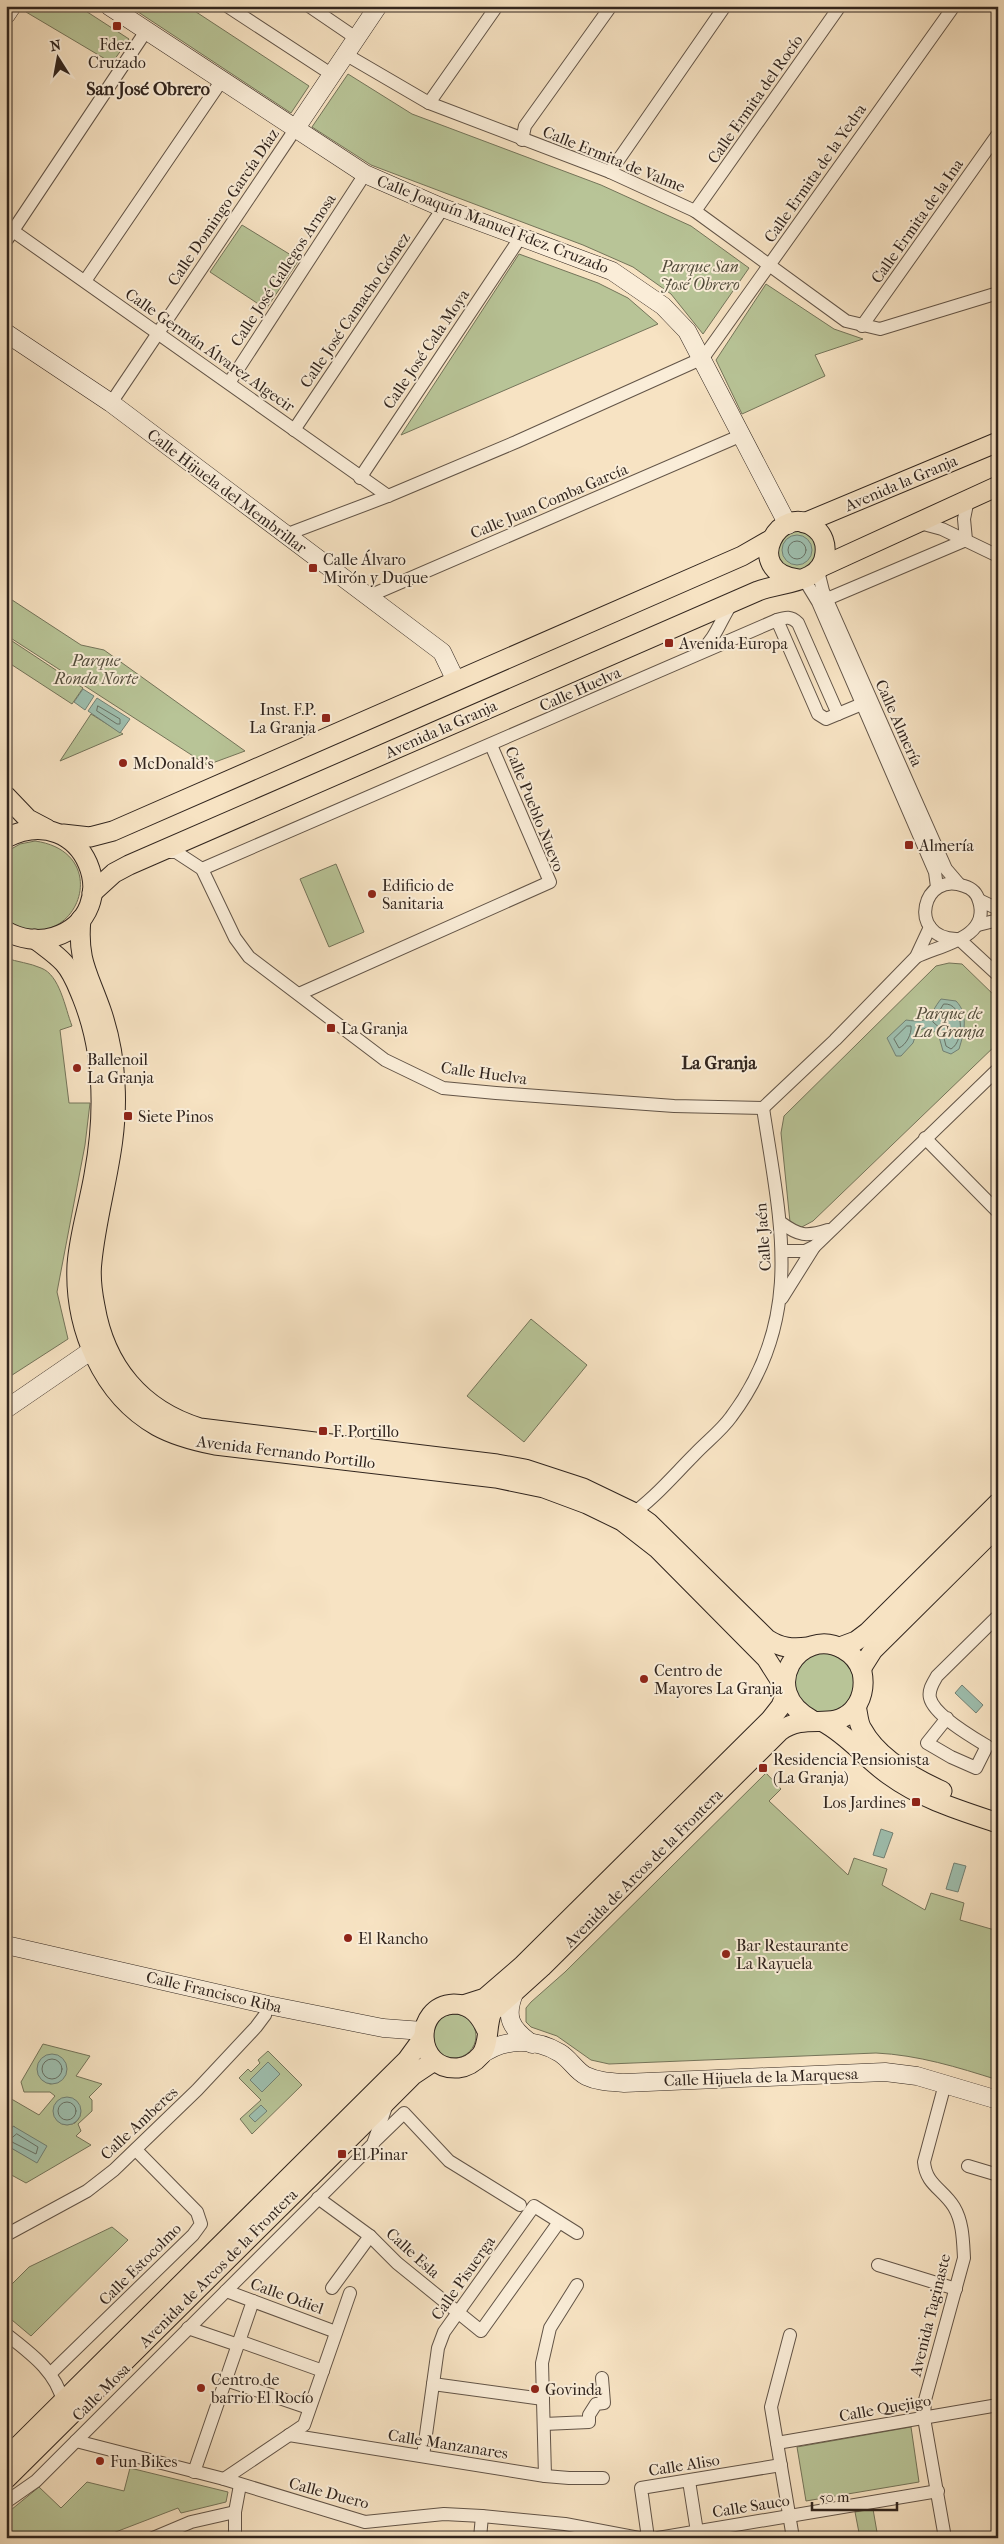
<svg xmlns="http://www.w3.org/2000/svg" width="1004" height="2544" viewBox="0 0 1004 2544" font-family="'IM FELL French Canon',serif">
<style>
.green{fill:#b8c497;stroke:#74745a;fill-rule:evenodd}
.water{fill:#9ebfaf;stroke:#728175}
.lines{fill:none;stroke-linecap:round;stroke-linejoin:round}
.shore{stroke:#687266;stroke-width:1}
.street-casing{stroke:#625447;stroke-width:14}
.secondary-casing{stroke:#31251e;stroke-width:19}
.primary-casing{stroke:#31251e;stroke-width:21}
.street{stroke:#faedd8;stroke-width:12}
.secondary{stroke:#faedd8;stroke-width:18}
.primary{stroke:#f7e3c3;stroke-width:19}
.poi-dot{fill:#8f2418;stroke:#faedd8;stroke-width:2}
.labels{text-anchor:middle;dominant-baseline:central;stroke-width:4;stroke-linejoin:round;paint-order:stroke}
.poi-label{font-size:16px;fill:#31251e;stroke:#faedd8;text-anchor:start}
.street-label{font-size:16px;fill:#31251e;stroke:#faedd8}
.park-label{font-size:16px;font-style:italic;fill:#534d3c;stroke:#faedd8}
.neighbourhood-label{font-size:18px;font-weight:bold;fill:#31251e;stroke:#faedd8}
</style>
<rect width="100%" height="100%" fill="#f7e3c3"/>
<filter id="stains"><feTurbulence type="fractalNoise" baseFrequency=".004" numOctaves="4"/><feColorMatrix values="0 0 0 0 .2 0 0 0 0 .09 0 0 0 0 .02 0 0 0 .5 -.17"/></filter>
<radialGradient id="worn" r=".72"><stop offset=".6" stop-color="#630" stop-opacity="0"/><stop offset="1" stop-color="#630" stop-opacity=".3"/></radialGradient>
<g class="green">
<polygon points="29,6 78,6 129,39 112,63 26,12"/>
<polygon points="129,6 187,6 309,86 291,113"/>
<polygon points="348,74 412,114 601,185 691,226 749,268 703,334 671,294 633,267 583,245 371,165 312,127"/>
<polygon points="242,225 299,260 266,309 210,272"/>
<polygon points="519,254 598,283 628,298 658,324 401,435"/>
<polygon points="766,284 834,329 863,339 815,355 825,376 742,414 716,360"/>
<circle cx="797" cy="550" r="20"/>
<polygon points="6,596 81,645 104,650 245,751 207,765 6,635"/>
<polygon points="6,637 83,688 72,704 6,661"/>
<polygon points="91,714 123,734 60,761"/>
<path d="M35,841C119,853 73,964 6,920V852L20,844Z"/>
<polygon points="336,864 364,932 329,947 300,879"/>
<path d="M6,958C17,962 30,963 41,968C60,975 65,1008 72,1026L60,1030L69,1103H90L85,1145L57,1292L68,1339L6,1379Z"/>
<polygon points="949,963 962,964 998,999 998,1043 813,1221 800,1228 790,1222 781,1133 784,1116 936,966"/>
<polygon points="531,1319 587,1365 524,1442 467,1396"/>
<circle cx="825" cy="1683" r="30"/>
<path d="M766,1773L781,1789L769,1801L848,1875L854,1858L887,1869L882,1885L925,1910L931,1893L964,1903L960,1920L998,1931V2080C957,2067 918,2055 876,2053L609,2064L591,2060L557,2036L531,2027L526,2022V2008L531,2002L565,1972Z"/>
<circle cx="454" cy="2036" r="22"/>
<path d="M43,2044L90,2056L76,2076L102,2084L89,2097L92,2100V2111L78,2124L81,2131L76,2136L91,2145L26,2183L6,2172V2145L37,2162L14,2126L6,2139V2100L8,2097L39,2115L55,2096L50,2092H24L21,2082ZM45,2056L66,2069L59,2082L50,2084L42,2080L39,2062ZM70,2098C79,2106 86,2112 75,2123C65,2127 57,2124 54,2114L61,2099Z"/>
<polygon points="268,2051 302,2085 252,2134 240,2119 261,2100 239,2078 248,2069 251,2072 260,2063 258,2060"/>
<polygon points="112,2227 128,2240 31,2336 6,2315 6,2290 29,2267"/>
<polygon points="911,2427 919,2482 806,2501 797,2447"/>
<polygon points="130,2468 228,2492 226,2502 181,2513 178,2508 100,2538 6,2538 6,2514 39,2487 61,2508 87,2482 124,2491"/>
<polygon points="873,2509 878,2538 860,2538 855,2512"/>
</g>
<g class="water">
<circle cx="797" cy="550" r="15"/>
<polygon points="83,689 94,696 85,710 74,702"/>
<polygon points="97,698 130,719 120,733 88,711"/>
<path d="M941,999L956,1001C969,1014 964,1033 959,1049L951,1054L943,1051L938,1033L926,1028L917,1031L913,1043L901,1056H896L887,1038L906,1020C933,1024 928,1015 941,999Z"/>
<polygon points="962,1685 983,1705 976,1713 955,1693"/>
<polygon points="881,1829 893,1833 884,1858 873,1855"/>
<polygon points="954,1863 966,1866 958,1892 946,1889"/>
<circle cx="52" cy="2069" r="15"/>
<polygon points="268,2062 280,2074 262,2092 250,2080"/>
<circle cx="67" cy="2111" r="14"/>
<polygon points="261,2105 267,2111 255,2122 249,2116"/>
<polygon points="13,2126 47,2146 37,2163 6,2145 6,2139"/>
</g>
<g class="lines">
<g class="shore">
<circle cx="797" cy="550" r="9"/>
<polygon points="98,706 120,719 120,724 117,724 97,711"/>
<path d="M944,1004C964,1002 965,1041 951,1049L946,1046L942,1030L933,1022Z"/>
<path d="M907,1026H911C912,1034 906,1045 899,1048L894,1039Z"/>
<circle cx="52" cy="2069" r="10"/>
<circle cx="67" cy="2111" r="9"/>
<polygon points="17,2134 38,2147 36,2154 12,2142 11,2139"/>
</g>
<defs>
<g id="street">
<polyline points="227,6 331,74"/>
<polyline points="309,6 356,38"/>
<polyline points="345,54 429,103 610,172 695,211 846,321 880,329 998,293"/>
<polyline points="429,103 497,6"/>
<polyline points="522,140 525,126 611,6"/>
<polyline points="610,172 725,6"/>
<polyline points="695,211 840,6"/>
<polyline points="13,231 388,496"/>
<polyline points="6,241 146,31"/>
<polyline points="85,281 222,80"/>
<polyline points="862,326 998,134"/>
<polyline points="229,383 365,174"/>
<polyline points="111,403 296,128"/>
<polyline points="294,430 443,208"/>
<polyline points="360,478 520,238"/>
<polyline points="916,522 942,529 998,556"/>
<polyline points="285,535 388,496 516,442 703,358 954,6"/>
<polyline points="966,540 964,519 968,499"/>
<polyline points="818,571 823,591 946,869 958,883"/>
<polyline points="804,579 818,602 935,872 937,887"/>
<polyline points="369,596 742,435"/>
<polyline points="827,599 966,540"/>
<path d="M777,620C786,617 791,616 798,623L838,714"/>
<path d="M701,651C716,638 721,619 732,603"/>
<polyline points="162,852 176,852 202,869 235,938 249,957 385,1060 443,1088 496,1093 674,1106 763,1108"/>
<polyline points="202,869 777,620 818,714 826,719 862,704"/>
<polyline points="979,900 998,909"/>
<polyline points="978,925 998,920"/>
<polyline points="959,939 998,975"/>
<path d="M916,957C940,945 991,938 979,901C977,893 971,888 964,886C923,870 906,937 956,939"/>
<polyline points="299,994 550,882 491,745"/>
<polyline points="763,1108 835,1040 916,957 930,927"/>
<polyline points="925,1138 998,1212"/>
<path d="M780,1222C799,1236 806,1237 828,1230"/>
<polyline points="783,1251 805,1251 815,1246 998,1069"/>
<polyline points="782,1298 814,1247"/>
<path d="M628,1517C653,1500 673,1476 694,1455C706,1442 721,1431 731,1417C806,1317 780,1221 763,1108"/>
<path d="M947,1718L927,1743L951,1757L976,1768L987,1746C972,1737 934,1715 930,1698C928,1690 933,1683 937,1676L998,1616"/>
<polyline points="374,2142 404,2113 449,2161 520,2205"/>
<polyline points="968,2166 998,2175"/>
<polyline points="318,2198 370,2236 397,2263 481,2331 559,2222"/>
<polyline points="6,2235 87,2191 114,2170 197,2090 256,2027 265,2015 268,2005"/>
<polyline points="878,2265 956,2289"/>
<polyline points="332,2288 370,2236"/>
<polyline points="226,2291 336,2332"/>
<polyline points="188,2328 238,2345"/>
<path d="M6,2334C30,2353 56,2371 63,2402"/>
<polyline points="790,2335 771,2407 793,2538"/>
<polyline points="239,2341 323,2371"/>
<polyline points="51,2373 193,2235 201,2224 197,2212 136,2150"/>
<polyline points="226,2380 309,2408"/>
<polyline points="433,2384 543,2399"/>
<polyline points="544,2424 589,2422 589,2415 596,2404 604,2403 602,2378"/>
<polyline points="289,2435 545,2476 569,2478 603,2478"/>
<polyline points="76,2441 224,2479 365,2522 444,2514 482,2516 565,2524 639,2538"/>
<polyline points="777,2443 998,2405"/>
<polyline points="423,2456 438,2348 444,2332 534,2206 577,2233"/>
<polyline points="194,2472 253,2301"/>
<polyline points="545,2476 542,2363 550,2328 577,2285"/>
<polyline points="224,2479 304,2425 350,2293"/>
<polyline points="689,2481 698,2538"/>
<polyline points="6,2502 36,2481 373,2144 387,2104"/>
<polyline points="153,2538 191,2522 235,2512"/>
<polyline points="235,2538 235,2512 240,2485"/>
<polyline points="480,2538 482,2516"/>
<polyline points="648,2538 641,2488 781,2465"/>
<polyline points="658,2538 938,2491"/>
<path d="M945,2538L924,2418L925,2400L964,2258C963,2241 963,2222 954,2207C943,2189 926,2185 924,2162L945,2084"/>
</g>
<g id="secondary">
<polyline points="109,6 365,174 443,208 612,271 663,306 687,331 788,525"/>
<polyline points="6,15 12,6"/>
<polyline points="296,128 378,6"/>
<polyline points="6,333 111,403 442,652 456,681"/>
<polyline points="6,1409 92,1350"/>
<polyline points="6,1945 268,2005 383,2028 423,2031"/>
<path d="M515,1991C504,2017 510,2028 532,2044"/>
<path d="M480,2056C503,2038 535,2038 560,2053C570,2059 576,2071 586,2076C599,2082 611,2082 624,2083L885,2072L917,2076L998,2100"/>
</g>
<g id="primary">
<polyline points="804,523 998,442"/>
<polyline points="821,567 998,486"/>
<polyline points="6,796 28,819 47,829"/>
<polyline points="63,834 90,837 113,831 742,556 770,540"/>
<path d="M6,838C85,798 129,913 54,937C38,942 20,939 6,931"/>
<path d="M92,893L114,873L129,865L758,591C781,582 823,584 825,553C826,544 823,535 816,529C780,498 740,572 798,579"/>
<path d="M81,919C77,960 88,973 101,1010C109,1033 114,1060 115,1084C119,1148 98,1201 92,1261C90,1276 92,1291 95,1306C105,1366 141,1410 200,1428L497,1464L525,1469L583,1488L635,1513L649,1523L767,1639C781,1648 792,1649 808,1647"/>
<path d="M35,939C45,947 56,954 64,963C73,973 77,985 82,997C105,1054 105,1115 94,1175C89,1205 79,1235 77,1265C74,1327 102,1395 157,1426C175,1436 195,1441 215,1445L496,1478L544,1488L587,1504L622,1521L658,1549L766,1658L785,1688"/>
<polyline points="840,1647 856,1641 868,1632 998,1503"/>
<polyline points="861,1669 873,1650 998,1526"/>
<path d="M856,1706C858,1713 858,1723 862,1729C878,1759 913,1778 942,1791"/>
<path d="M823,1722C849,1736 865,1758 889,1775C922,1799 959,1810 998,1823"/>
<polyline points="463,2005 485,1998 522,1966 770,1720 781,1706 786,1693"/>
<path d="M487,2031C481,2017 472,2004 454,2004C412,2006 415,2071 458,2068C467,2067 475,2062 481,2055C490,2043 486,2025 492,2012L542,1967L780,1731C806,1712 832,1731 852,1711C862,1701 865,1686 862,1672C859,1662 852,1654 843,1649C800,1625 756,1690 812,1720"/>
<polyline points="6,2458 407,2060 423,2038"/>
<polyline points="6,2479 389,2099 413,2075 434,2061"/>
</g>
</defs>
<use href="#street" class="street-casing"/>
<use href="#secondary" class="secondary-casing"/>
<use href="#primary" class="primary-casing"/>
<use href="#street" class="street"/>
<use href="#secondary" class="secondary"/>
<use href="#primary" class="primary"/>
</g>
<g class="poi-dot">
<rect x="112" y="21" width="10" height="10" rx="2.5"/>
<rect x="308" y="563" width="10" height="10" rx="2.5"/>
<rect x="664" y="638" width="10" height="10" rx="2.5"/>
<rect x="321" y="713" width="10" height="10" rx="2.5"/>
<circle cx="123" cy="763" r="5"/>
<rect x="904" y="840" width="10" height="10" rx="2.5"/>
<circle cx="372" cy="894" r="5"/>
<rect x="326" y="1023" width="10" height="10" rx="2.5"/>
<circle cx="77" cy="1068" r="5"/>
<rect x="123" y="1111" width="10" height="10" rx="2.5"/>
<rect x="318" y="1426" width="10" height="10" rx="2.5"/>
<circle cx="644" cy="1679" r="5"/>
<rect x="758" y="1763" width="10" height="10" rx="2.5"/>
<rect x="911" y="1797" width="10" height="10" rx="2.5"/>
<circle cx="348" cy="1938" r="5"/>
<circle cx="726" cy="1954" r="5"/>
<rect x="337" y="2149" width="10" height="10" rx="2.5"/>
<circle cx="201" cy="2388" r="5"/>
<circle cx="535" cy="2389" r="5"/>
<circle cx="100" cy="2461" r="5"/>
</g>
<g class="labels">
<g class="poi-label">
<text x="117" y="44" text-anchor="middle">Fdez.<tspan x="117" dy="18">Cruzado</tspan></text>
<text x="323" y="559">Calle Álvaro<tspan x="323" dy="18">Mirón y Duque</tspan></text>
<text x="679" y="643">Avenida Europa</text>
<text x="316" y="709" text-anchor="end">Inst. F.P.<tspan x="316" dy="18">La Granja</tspan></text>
<text x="133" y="763">McDonald's</text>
<text x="919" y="845">Almería</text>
<text x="382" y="885">Edificio de<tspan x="382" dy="18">Sanitaria</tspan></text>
<text x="341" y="1028">La Granja</text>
<text x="87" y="1059">Ballenoil<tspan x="87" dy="18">La Granja</tspan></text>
<text x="138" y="1116">Siete Pinos</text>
<text x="333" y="1431">F. Portillo</text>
<text x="654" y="1670">Centro de<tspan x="654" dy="18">Mayores La Granja</tspan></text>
<text x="773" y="1759">Residencia Pensionista<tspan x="773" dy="18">(La Granja)</tspan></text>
<text x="906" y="1802" text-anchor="end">Los Jardines</text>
<text x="358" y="1938">El Rancho</text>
<text x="736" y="1945">Bar Restaurante<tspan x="736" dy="18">La Rayuela</tspan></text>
<text x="352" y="2154">El Pinar</text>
<text x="211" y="2379">Centro de<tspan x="211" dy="18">barrio El Rocío</tspan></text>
<text x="545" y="2389">Govinda</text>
<text x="110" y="2461">Fun Bikes</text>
</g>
<g class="street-label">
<text transform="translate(755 99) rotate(-55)">Calle Ermita del Rocío</text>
<text transform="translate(614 159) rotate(22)">Calle Ermita de Valme</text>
<text transform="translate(815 173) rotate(-55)">Calle Ermita de la Yedra</text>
<text transform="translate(223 207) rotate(-56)">Calle Domingo García Díaz</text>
<text transform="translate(917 221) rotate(-55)">Calle Ermita de la Ina</text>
<text transform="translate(493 224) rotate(21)">Calle Joaquín Manuel Fdez. Cruzado</text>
<text transform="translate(283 270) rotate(-57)">Calle José Gallegos Arnosa</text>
<text transform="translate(355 310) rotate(-56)">Calle José Camacho Gómez</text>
<text transform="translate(426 349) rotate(-56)">Calle José Cala Moya</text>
<text transform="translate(210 350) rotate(35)">Calle Germán Álvarez Algecir</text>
<text transform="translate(901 483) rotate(-23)">Avenida la Granja</text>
<text transform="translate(227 491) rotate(37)">Calle Hijuela del Membrillar</text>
<text transform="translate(549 501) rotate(-23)">Calle Juan Comba García</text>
<text transform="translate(580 689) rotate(-24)">Calle Huelva</text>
<text transform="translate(899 723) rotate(66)">Calle Almería</text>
<text transform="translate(441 729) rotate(-24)">Avenida la Granja</text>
<text transform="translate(535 809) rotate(68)">Calle Pueblo Nuevo</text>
<text transform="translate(484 1073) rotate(8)">Calle Huelva</text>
<text transform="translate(763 1237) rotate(-94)">Calle Jaén</text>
<text transform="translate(286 1452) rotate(7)">Avenida Fernando Portillo</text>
<text transform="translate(643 1868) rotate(-45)">Avenida de Arcos de la Frontera</text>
<text transform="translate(214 1992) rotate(13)">Calle Francisco Riba</text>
<text transform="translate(761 2077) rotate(-2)">Calle Hijuela de la Marquesa</text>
<text transform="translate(139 2123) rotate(-43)">Calle Amberes</text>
<text transform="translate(413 2253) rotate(42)">Calle Esla</text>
<text transform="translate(140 2264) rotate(-45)">Calle Estocolmo</text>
<text transform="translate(218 2268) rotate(-45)">Avenida de Arcos de la Frontera</text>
<text transform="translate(463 2278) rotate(-55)">Calle Pisuerga</text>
<text transform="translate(287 2296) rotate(20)">Calle Odiel</text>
<text transform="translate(930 2315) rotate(-76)">Avenida Taginaste</text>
<text transform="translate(101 2392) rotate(-45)">Calle Mosa</text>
<text transform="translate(885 2408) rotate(-10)">Calle Quejigo</text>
<text transform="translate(448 2444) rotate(9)">Calle Manzanares</text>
<text transform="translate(684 2465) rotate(-9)">Calle Aliso</text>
<text transform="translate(329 2493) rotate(15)">Calle Duero</text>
<text transform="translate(751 2506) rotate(-9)">Calle Sauco</text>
</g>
<g class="park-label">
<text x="700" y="266">Parque San<tspan x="700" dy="18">José Obrero</tspan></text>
<text x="96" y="660">Parque<tspan x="96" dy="18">Ronda Norte</tspan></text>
<text x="949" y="1013">Parque de<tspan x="949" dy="18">La Granja</tspan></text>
</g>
<g class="neighbourhood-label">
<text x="148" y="89">San José Obrero</text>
<text x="719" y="1063">La Granja</text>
</g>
</g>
<rect width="1004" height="2544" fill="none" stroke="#f7e3c3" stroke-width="25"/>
<rect x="8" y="8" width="989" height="2529" fill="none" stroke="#31251e" stroke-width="2.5"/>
<rect x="12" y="12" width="979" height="2519" fill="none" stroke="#31251e"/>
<g transform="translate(58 58) rotate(349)" stroke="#faedd8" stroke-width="4" paint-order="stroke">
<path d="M0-4L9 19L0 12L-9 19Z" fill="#31251e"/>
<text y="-8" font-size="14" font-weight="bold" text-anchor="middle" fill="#31251e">N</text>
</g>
<path d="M812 2502v8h85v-8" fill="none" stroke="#31251e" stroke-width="2.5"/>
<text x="819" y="2502" font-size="15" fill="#31251e" stroke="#faedd8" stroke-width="4" paint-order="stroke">50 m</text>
<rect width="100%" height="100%" filter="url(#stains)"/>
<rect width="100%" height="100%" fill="url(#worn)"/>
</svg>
